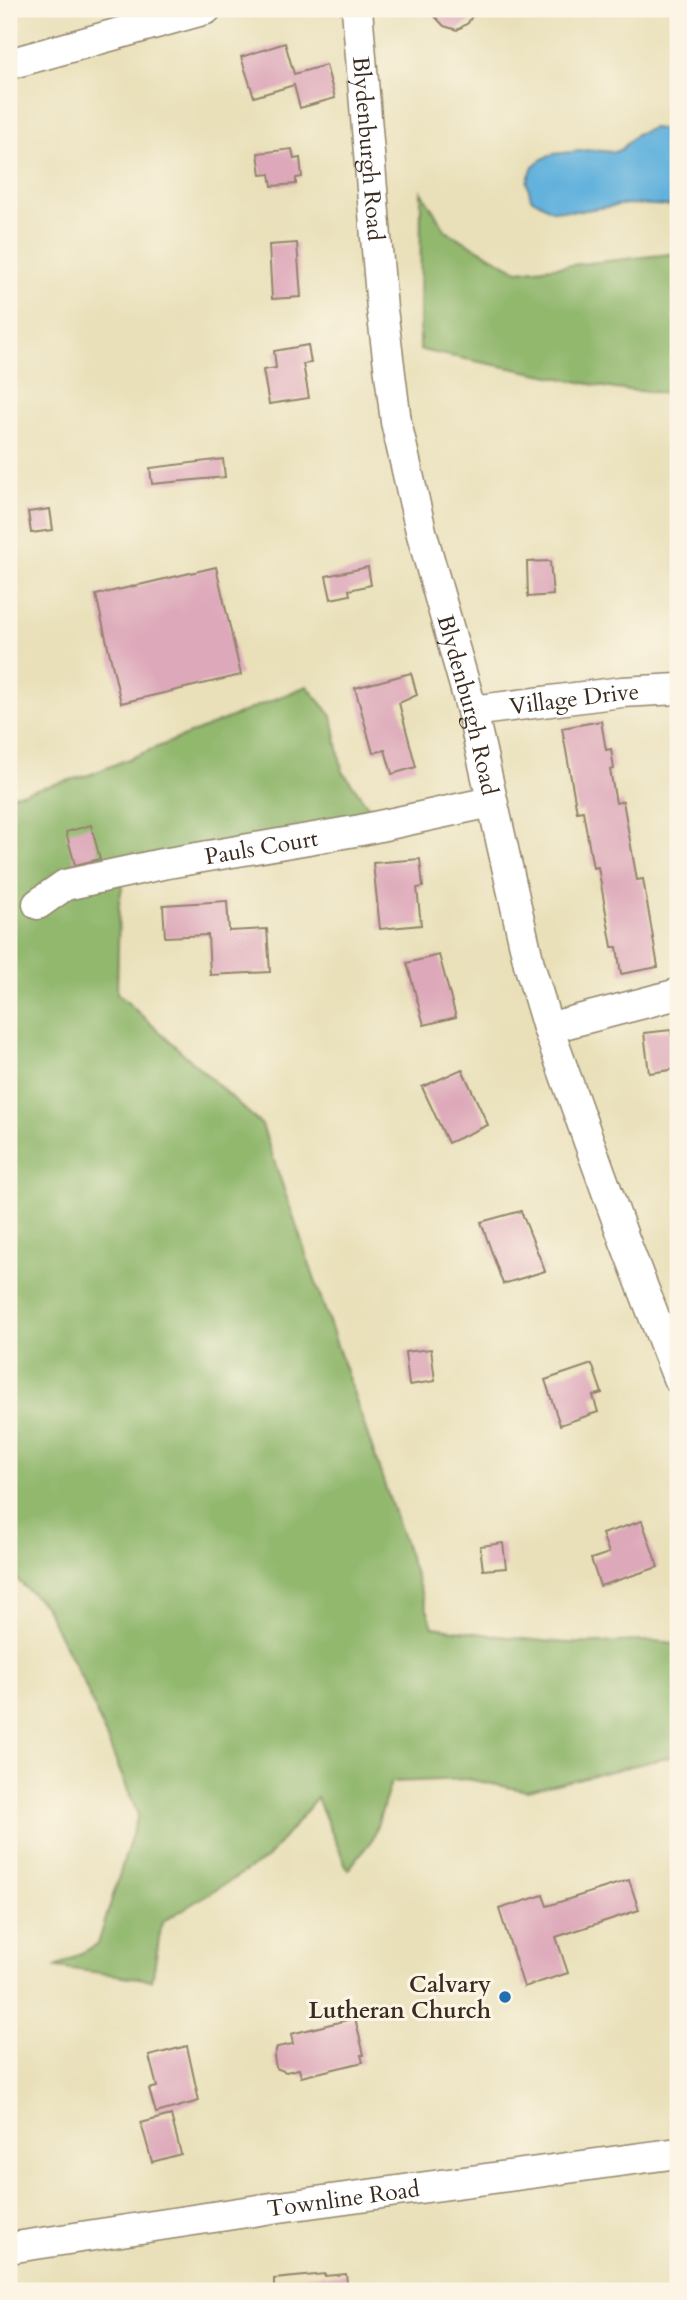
<svg xmlns="http://www.w3.org/2000/svg" width="687" height="2300" viewBox="0 0 687 2300" font-family="Cardo,serif">
<style>
.forest{fill:#92b86e;stroke:#667146;stroke-width:2}
.water{fill:#63b2dd;stroke:#4f6e7e;stroke-width:2}
.building{fill:#dda8ba}
.lines{fill:none;stroke-linecap:round;stroke-linejoin:round}
.minor-casing{stroke:#92856c;stroke-width:33}
.minor{stroke:#fff;stroke-width:30}
.poi-dot{fill:#1f6fb2;stroke:#fcf5e5;stroke-width:2.5}
.labels{text-anchor:middle;dominant-baseline:central;stroke-width:6;stroke-linejoin:round;paint-order:stroke}
.street-label{font-size:23px;fill:#3b2a1e;stroke:#fcf5e5}
.poi-label{font-size:23px;font-weight:bold;fill:#3b2a1e;stroke:#fcf5e5;text-anchor:end}
</style>
<rect width="100%" height="100%" fill="#fcf5e5"/>
<filter id="ink" filterUnits="userSpaceOnUse"><feTurbulence type="fractalNoise" baseFrequency=".0143" numOctaves="2"/><feDisplacementMap in="SourceGraphic" scale="14" xChannelSelector="R" yChannelSelector="G"/><feConvolveMatrix kernelMatrix="1 2 1 2 8 2 1 2 1" color-interpolation-filters="sRGB"/></filter>
<filter id="wash" filterUnits="userSpaceOnUse"><feTurbulence type="fractalNoise" baseFrequency=".00686" numOctaves="4" result="noise"/><feDisplacementMap in="SourceGraphic" scale="28" xChannelSelector="R" yChannelSelector="G"/><feGaussianBlur stdDeviation="1.57" result="paint"/><feColorMatrix in="noise" values="0 0 0 0 0 0 0 0 0 0 0 0 0 0 0 0 0 1.4 0 .05"/><feComposite in="paint" operator="in"/></filter>
<g filter="url(#wash)">
<rect width="100%" height="100%" fill="#e9e0ba"/>
<g class="forest">
<polygon points="421,191 446,231 518,271 678,253 678,394 615,389 420,350"/>
<path d="M307,686L332,716L342,770L377,819L127,861L119,903L117,993L262,1125L433,1627C479,1633 525,1641 571,1643C607,1645 643,1637 678,1644V1755L527,1791L467,1779L391,1782L373,1838L348,1870L317,1798L266,1859L162,1922L152,1980L56,1967L98,1944L138,1815L84,1683L44,1605L9,1572V796L89,775Z"/>
</g>
<polygon class="water" points="653,128 678,132 678,206 627,204 579,211 552,210 531,198 527,182 533,166 542,159 554,154 589,150 615,152 622,149 636,134"/>
<g id="blocks">
<g class="building">
<polygon points="428,9 476,9 468,23 457,30 444,26"/>
<polygon points="285,43 294,74 326,65 335,98 300,108 294,85 254,97 241,57"/>
<polygon points="292,149 294,159 300,158 302,177 296,178 296,184 272,186 270,174 261,175 258,153"/>
<polygon points="297,243 301,297 272,299 269,245"/>
<polygon points="308,345 311,363 303,364 309,398 269,404 263,370 276,368 274,351"/>
<polygon points="223,459 225,477 152,484 150,468"/>
<polygon points="50,509 53,530 31,533 28,512"/>
<polygon points="550,561 553,595 528,597 527,562"/>
<polygon points="216,567 241,675 121,703 96,595"/>
<polygon points="368,567 371,585 349,590 350,595 331,599 326,576"/>
<polygon points="411,673 417,695 399,703 416,767 392,774 385,750 373,753 355,688"/>
<polygon points="601,721 606,750 611,749 614,769 610,770 616,803 623,801 637,880 643,879 658,967 621,974 617,947 612,947 598,867 593,868 583,811 577,812 562,728"/>
<polygon points="91,825 100,859 75,865 66,832"/>
<polygon points="420,859 423,887 417,888 421,925 380,929 373,863"/>
<polygon points="227,901 229,931 267,929 270,972 210,975 208,935 165,937 163,905"/>
<polygon points="439,955 456,1017 424,1025 407,963"/>
<polygon points="671,1030 672,1036 678,1035 678,1069 649,1073 644,1033"/>
<polygon points="462,1069 488,1125 448,1143 422,1087"/>
<polygon points="521,1211 545,1271 503,1284 481,1222"/>
<polygon points="431,1349 435,1381 409,1385 405,1352"/>
<polygon points="592,1364 602,1393 593,1396 598,1412 560,1425 545,1380"/>
<polygon points="642,1521 658,1567 600,1586 591,1559 609,1553 602,1534"/>
<polygon points="503,1543 506,1568 483,1570 480,1546"/>
<polygon points="629,1880 639,1910 556,1937 568,1973 524,1987 499,1909 543,1895 547,1906"/>
<polygon points="355,2018 364,2055 361,2055 363,2062 301,2077 299,2069 286,2072 276,2068 274,2057 277,2047 293,2044 291,2034"/>
<polygon points="187,2046 199,2101 156,2113 149,2089 157,2087 149,2056"/>
<polygon points="171,2115 181,2154 152,2162 141,2123"/>
<polygon points="325,2274 325,2276 346,2274 348,2291 274,2291 274,2279"/>
</g>
</g>
</g>
<g filter="url(#ink)">
<use href="#blocks" fill-opacity="0" stroke="#92856c" stroke-width="2"/>
<g class="lines">
<defs>
<g id="minor">
<path id="s1" d="M357,9L382,309L396,422L421,531L472,711L529,964L548,1028L624,1239L678,1378"/>
<polyline points="9,64 206,9"/>
<path id="s2" d="M472,711L622,692L678,689"/>
<path id="s3" d="M38,904L65,885L162,864L361,830L491,802"/>
<polyline points="548,1028 678,994"/>
<path id="s4" d="M9,2248L272,2208L678,2153"/>
</g>
</defs>
<use href="#minor" class="minor-casing"/>
<use href="#minor" class="minor"/>
</g>
</g>
<circle class="poi-dot" cx="505" cy="1997" r="7"/>
<g class="labels">
<g class="street-label">
<text stroke="none"><textPath href="#s1" startOffset="140">Blydenburgh Road</textPath></text>
<text stroke="none"><textPath href="#s2" startOffset="103">Village Drive</textPath></text>
<text stroke="none"><textPath href="#s1" startOffset="707">Blydenburgh Road</textPath></text>
<text stroke="none"><textPath href="#s3" startOffset="233">Pauls Court</textPath></text>
<text stroke="none"><textPath href="#s4" startOffset="338">Townline Road</textPath></text>
</g>
<g class="poi-label">
<text x="491" y="1984">Calvary<tspan x="491" dy="26">Lutheran Church</tspan></text>
</g>
</g>
<rect width="687" height="2300" fill="none" stroke="#fcf5e5" stroke-width="35"/>
</svg>
